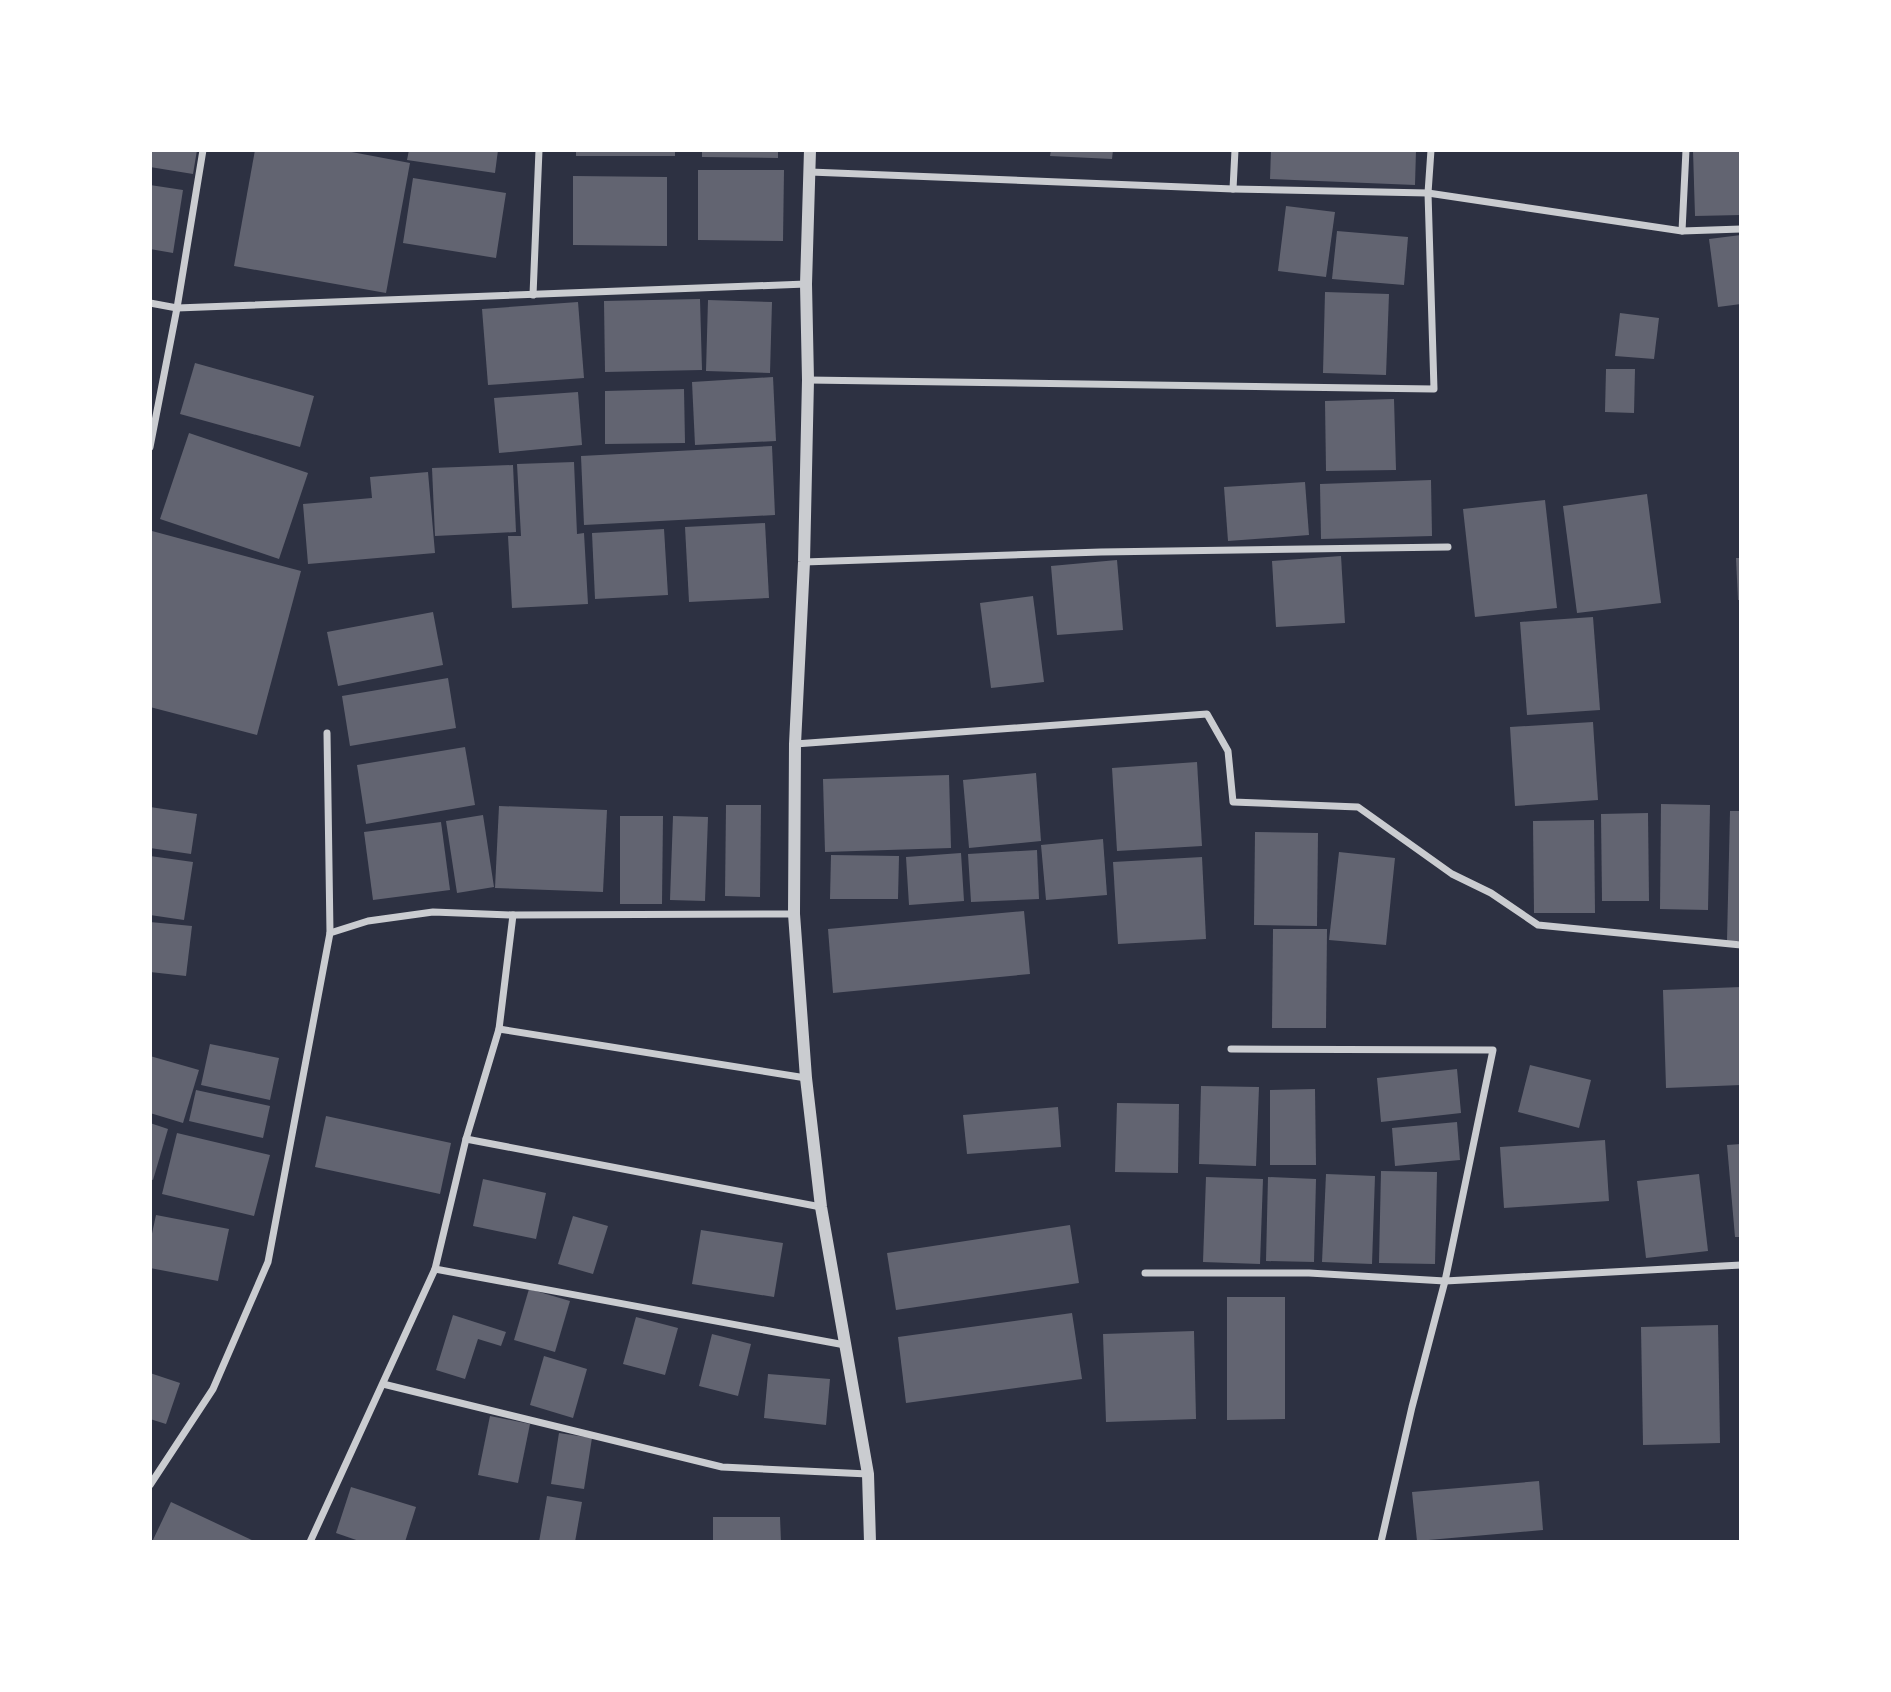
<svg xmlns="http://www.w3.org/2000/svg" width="1891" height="1692" viewBox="0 0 1891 1692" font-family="Raleway,sans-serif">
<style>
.building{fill:#626471}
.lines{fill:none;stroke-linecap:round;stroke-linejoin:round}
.minor{stroke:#caccd0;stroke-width:7}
.tertiary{stroke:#caccd0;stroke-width:12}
</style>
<rect width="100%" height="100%" fill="#2d3142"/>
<g class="building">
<polygon points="150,150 197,150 193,174 150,167"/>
<polygon points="255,150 341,150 410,163 386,293 234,266"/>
<polygon points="409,150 498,150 495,173 407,160"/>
<rect x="576" y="150" width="99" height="6"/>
<polygon points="702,150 778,150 778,158 702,157"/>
<polygon points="1051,150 1113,150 1112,159 1050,156"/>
<polygon points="1271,150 1416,150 1415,185 1270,179"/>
<polygon points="1693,150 1741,150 1741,215 1695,216"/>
<polygon points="698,170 784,170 783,241 698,240"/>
<polygon points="573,176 667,177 667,246 573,245"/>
<polygon points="413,178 506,193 496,258 403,243"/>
<polygon points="150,185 183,190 173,253 150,249"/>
<polygon points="1286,206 1335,212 1326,277 1278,271"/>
<polygon points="1337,231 1408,237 1404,285 1332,279"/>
<polygon points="1741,235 1741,304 1718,307 1709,239"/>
<polygon points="1325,292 1389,294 1386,375 1323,373"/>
<polygon points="700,299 702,370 605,372 604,301"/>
<polygon points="708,300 772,302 770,373 706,371"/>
<polygon points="578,302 584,378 488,385 482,309"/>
<polygon points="1620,313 1659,318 1654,359 1615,356"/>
<polygon points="195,363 314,396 300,447 180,414"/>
<polygon points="1606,369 1635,369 1634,413 1605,412"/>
<polygon points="773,377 776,441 695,445 692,382"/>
<polygon points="684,389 685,443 605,444 605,391"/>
<polygon points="578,392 582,445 499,453 494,398"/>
<polygon points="1394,399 1396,470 1326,471 1325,401"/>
<polygon points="189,433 308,473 279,559 160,519"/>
<polygon points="772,446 775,515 584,525 581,456"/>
<polygon points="574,462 577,534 584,533 588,604 512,608 508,536 521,536 517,464"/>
<polygon points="513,465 516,532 435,536 432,468"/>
<polygon points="428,472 435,553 308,564 303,504 372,498 370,477"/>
<polygon points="1431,480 1432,536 1321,539 1320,484"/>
<polygon points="1305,482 1309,535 1228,541 1224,487"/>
<polygon points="1647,494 1661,603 1577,613 1563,506"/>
<polygon points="1545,500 1557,608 1475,617 1463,509"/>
<polygon points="765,523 769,598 689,602 685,527"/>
<polygon points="664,529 668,595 595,599 592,533"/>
<polygon points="152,531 301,571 257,735 150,707"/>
<polygon points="1341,556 1345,623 1276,627 1272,561"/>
<polygon points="1736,558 1741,558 1741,600 1738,600"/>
<polygon points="1117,560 1123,630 1057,635 1051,566"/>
<polygon points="1033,596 1044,682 991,688 980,603"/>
<polygon points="433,612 443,665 338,686 327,632"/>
<polygon points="1593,617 1600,710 1527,715 1520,622"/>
<polygon points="448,678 456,728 350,746 342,696"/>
<polygon points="1593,722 1598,800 1515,806 1510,727"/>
<polygon points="465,747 475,805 366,824 357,765"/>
<polygon points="1197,762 1202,846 1117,851 1112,768"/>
<polygon points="1036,773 1041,841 969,848 963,780"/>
<polygon points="949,775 951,848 825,852 823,779"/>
<polygon points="1661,804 1710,805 1708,910 1660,909"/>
<polygon points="726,805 761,805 760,897 725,896"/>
<polygon points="499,806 607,810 603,892 495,888"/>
<polygon points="150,807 197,814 191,854 150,848"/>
<polygon points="1730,811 1741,811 1741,941 1727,941"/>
<polygon points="1648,813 1649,901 1602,901 1601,814"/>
<polygon points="483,815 494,887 457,893 446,821"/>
<polygon points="620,816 663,816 662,904 620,904"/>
<polygon points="673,816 708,817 705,901 670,900"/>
<polygon points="1594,820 1595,913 1534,913 1533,821"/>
<polygon points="441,822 450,890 373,900 364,832"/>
<polygon points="1255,832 1318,833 1317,926 1254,925"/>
<polygon points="1103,839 1107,895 1046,900 1041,845"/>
<polygon points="1037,850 1039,899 971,902 968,854"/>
<polygon points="1339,852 1395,858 1386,945 1329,940"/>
<polygon points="961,853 964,901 909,905 906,857"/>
<polygon points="831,855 899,856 898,899 830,899"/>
<polygon points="150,856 193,862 184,920 150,915"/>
<polygon points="1202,857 1206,939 1118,944 1113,862"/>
<polygon points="1024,911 1030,974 833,993 828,929"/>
<polygon points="150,922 192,926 186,976 150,972"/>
<polygon points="1273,929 1327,929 1326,1028 1272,1028"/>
<polygon points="1741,987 1741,1085 1666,1088 1663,990"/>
<polygon points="210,1044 279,1058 270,1100 201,1085"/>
<polygon points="150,1056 199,1070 183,1123 150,1113"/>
<polygon points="1530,1065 1591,1080 1579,1128 1518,1112"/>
<polygon points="1457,1069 1461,1113 1381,1122 1377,1078"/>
<polygon points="1201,1086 1259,1087 1256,1166 1199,1164"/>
<polygon points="1315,1089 1316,1165 1270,1165 1270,1090"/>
<polygon points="196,1090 270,1106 263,1138 189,1121"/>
<polygon points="1117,1103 1179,1104 1178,1173 1115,1172"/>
<polygon points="1058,1107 1061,1147 967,1154 963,1115"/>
<polygon points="326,1116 451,1143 440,1194 315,1167"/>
<polygon points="1457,1122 1460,1160 1395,1166 1392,1128"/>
<polygon points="150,1123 168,1129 153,1180 150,1179"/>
<polygon points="177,1133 270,1155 254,1216 162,1194"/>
<polygon points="1605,1140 1609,1201 1504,1208 1500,1147"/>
<polygon points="1741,1144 1741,1237 1735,1237 1727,1145"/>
<polygon points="1381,1171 1437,1172 1435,1264 1379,1263"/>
<polygon points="1326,1174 1375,1176 1372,1264 1322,1262"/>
<polygon points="1699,1174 1708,1251 1646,1258 1637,1181"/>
<polygon points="1206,1177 1263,1179 1260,1264 1203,1262"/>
<polygon points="1268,1177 1316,1179 1314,1262 1266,1261"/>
<polygon points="483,1179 546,1193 536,1239 473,1226"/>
<polygon points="156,1215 229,1229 218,1281 150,1268 150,1243"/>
<polygon points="573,1216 608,1226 593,1274 558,1264"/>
<polygon points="1070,1225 1079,1283 896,1310 887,1253"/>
<polygon points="701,1230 783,1243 774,1297 692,1284"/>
<polygon points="529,1289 570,1301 555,1352 514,1340"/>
<polygon points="1227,1297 1285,1297 1285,1419 1227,1420"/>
<polygon points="1072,1313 1082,1379 906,1403 898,1337"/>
<polygon points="453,1315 506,1332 501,1346 478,1339 465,1379 436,1370"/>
<polygon points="636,1317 678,1328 665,1375 623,1364"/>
<polygon points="1718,1325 1720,1443 1643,1445 1641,1327"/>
<polygon points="1194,1331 1196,1419 1106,1422 1103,1334"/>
<polygon points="712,1334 751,1344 738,1396 699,1386"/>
<polygon points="544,1356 587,1369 573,1418 530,1405"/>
<polygon points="150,1373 180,1383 166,1424 150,1419"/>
<polygon points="768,1374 830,1379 826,1425 764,1418"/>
<polygon points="490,1416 530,1424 518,1483 478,1475"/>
<polygon points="559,1433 592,1438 584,1489 551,1484"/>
<polygon points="1539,1481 1543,1530 1417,1541 1412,1492"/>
<polygon points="351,1487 416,1507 405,1542 362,1542 336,1533"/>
<polygon points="547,1496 582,1502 575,1542 539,1542"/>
<polygon points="171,1502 256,1542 152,1542"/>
<polygon points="713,1517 780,1517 781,1542 713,1542"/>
</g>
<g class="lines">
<g class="minor">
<polyline points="810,172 1233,189 1428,193 1682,231 1741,229"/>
<polyline points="1233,189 1235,150"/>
<polyline points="1682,231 1686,150"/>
<polyline points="533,295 539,150"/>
<polyline points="150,303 177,308 806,284"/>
<polyline points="808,380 1434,389 1428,193 1431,150"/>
<polyline points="150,447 177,308 203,150"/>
<polyline points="804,562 1101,552 1448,547"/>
<polyline points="327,733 330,933"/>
<polyline points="795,744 1207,714 1228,751 1233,802 1358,807 1452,874 1491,893 1538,925 1741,945"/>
<polyline points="499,1029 806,1078"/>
<polyline points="1231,1049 1493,1050 1445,1281 1412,1407 1381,1542"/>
<polyline points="466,1139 821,1207"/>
<polyline points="435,1269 845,1345"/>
<polyline points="1145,1273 1309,1273 1445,1281 1741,1265"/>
<polyline points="383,1384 722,1467 868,1474"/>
<polyline points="150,1485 213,1389 268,1262 330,933 368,921 433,912 513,915 794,914"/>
<polyline points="310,1542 435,1269 466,1139 499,1029 513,915"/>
</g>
<polyline class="tertiary" points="810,150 806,284 808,380 804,562 795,744 794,914 806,1078 821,1207 868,1474 870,1542"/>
</g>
<rect width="1891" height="1692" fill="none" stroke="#ffffff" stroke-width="304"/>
</svg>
